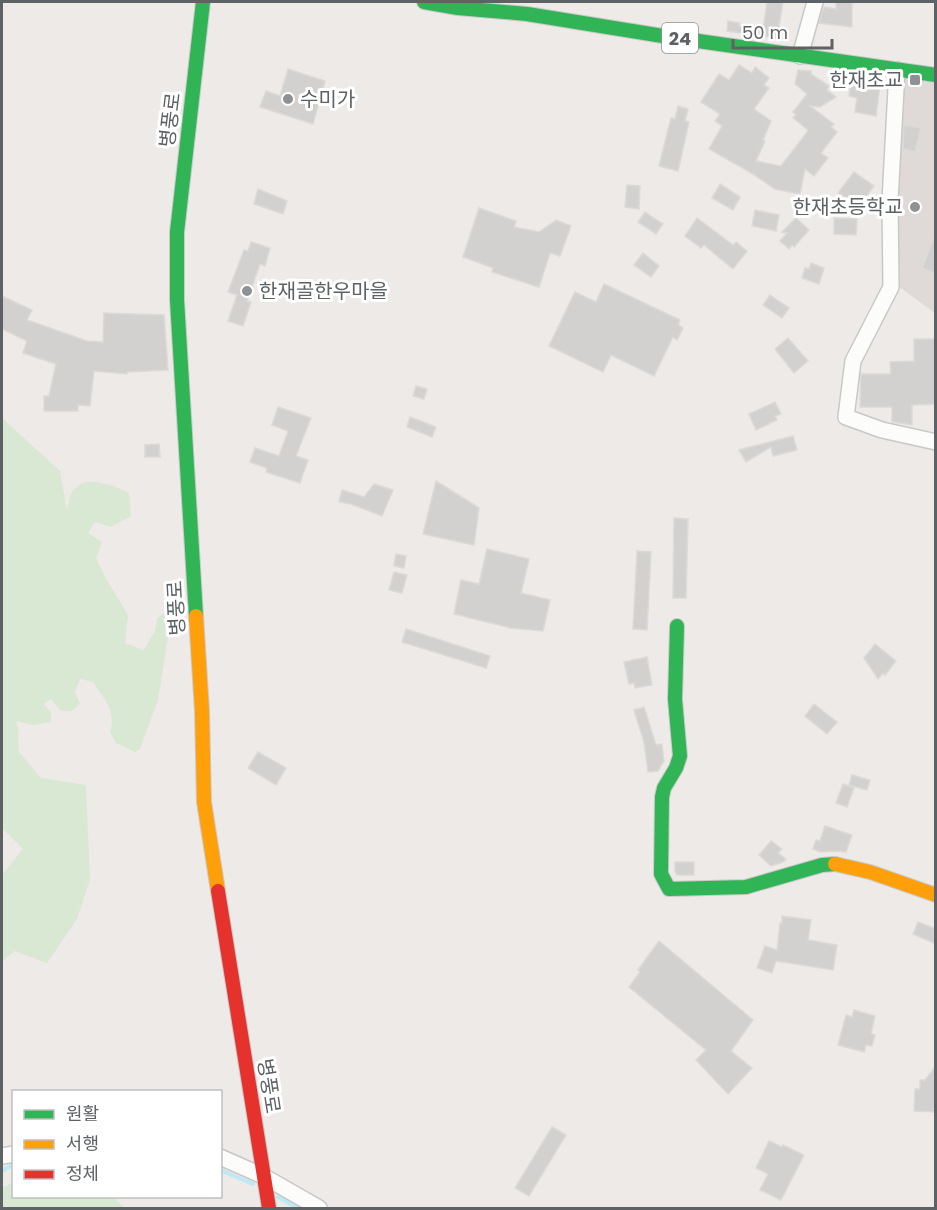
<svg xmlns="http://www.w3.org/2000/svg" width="937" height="1210" viewBox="0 0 937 1210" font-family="Poppins,'Noto Sans KR',sans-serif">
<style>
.education{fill:#dfdad7}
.green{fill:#d9e8d3}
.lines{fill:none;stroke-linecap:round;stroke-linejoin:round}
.stream{stroke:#bde9f6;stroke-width:4}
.building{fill:#d3d1d0;stroke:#dcdad6;stroke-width:1.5}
.street-casing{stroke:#c9c8c8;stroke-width:18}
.fast-casing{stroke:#c9c9c9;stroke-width:16}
.slow-casing{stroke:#c9c9c9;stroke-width:16}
.jam-casing{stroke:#c9c9c9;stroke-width:16}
.street{stroke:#fcfcfb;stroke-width:15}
.fast{stroke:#30b455;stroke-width:14}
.slow{stroke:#ff9f0a;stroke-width:14}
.jam{stroke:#e5322d;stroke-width:14}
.poi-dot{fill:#8f9292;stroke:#fff;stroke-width:2}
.labels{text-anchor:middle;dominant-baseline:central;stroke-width:6;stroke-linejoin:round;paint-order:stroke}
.shield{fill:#fff;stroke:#8e9193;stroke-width:1.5}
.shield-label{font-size:18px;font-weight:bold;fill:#5d6265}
.poi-label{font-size:20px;fill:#5d6265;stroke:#fff;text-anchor:end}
.street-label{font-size:20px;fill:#5d6265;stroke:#fff}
</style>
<rect width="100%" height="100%" fill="#edeae7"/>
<polygon class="education" points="900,78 935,83 935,313 894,283"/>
<g class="green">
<path d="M2,418L60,471L67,510C69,505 69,496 72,492C85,472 114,486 129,493L131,516L111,527L95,522L88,533L102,542L96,558L108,582L128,615L125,643L144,650L155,631L157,619L167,610L181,609L183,626L168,637L158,700L140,749L135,752L116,743L110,732C117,712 104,699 93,682L80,679L75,692L80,704L72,711H61L51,699L44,704L51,713V722L33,725L16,721L18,728L19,752L41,778L86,785L90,880L77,919L47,963L14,951L2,962V875L23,849L2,828Z"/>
<polygon points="13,1182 14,1196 114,1197 124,1208 2,1208 2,1188"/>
</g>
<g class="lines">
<g class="stream">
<polyline points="220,1170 253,1184"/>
<polyline points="2,1171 14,1164"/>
<polyline points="278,1197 298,1208"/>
</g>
</g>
<g class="building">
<polygon points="767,2 783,2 777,38 727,31 728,21 740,23 739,26 763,30"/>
<polygon points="836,2 852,2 852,27 819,23 824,7 836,9"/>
<polygon points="739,65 752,73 755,67 769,78 764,85 769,88 754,109 771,121 763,140 765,141 756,161 781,166 807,132 808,130 793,118 796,115 793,112 807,94 795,84 798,70 811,71 811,74 829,86 827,90 836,97 820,107 810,106 834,124 831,127 837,132 821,153 828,158 814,176 805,169 800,194 775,189 753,174 709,149 722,126 715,121 720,114 701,102 719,74 729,80"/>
<polygon points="288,69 325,81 313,124 260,107 266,91 280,96"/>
<polygon points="851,81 880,85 876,116 855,112 857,98 849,96"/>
<polygon points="678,106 688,109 685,121 689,122 678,171 659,166 671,118 675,119"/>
<polygon points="904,125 921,128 915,152 903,149"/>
<polygon points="854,172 874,186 858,207 838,193"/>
<polygon points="720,184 740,197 733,210 712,198"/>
<polygon points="627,185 640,186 639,209 625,207"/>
<polygon points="258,189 287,201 283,214 254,204"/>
<polygon points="479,208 516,221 514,227 539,232 556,220 571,226 560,256 550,253 539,287 492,272 493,268 463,257"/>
<polygon points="755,210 779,215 776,231 752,226"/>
<polygon points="645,212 663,224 656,234 638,222"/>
<polygon points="697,218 733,245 736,242 747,251 733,269 704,245 701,248 685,236"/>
<polygon points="796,218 809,230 794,247 792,245 789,249 780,241 787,233 782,232"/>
<polygon points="834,218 857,219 856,235 834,234"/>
<polygon points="935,235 936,235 936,274 922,268"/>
<polygon points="251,242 270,248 265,266 260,264 247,301 251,302 243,326 228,321 237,295 228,292 244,250 248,251"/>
<polygon points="643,253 659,266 651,277 634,265"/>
<polygon points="811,263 824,268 819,284 802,278 805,268 809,269"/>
<polygon points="604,284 680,320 678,325 683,328 677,340 673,337 654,376 611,355 603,372 549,346 575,292 596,302"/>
<polygon points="770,295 789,308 782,318 763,305"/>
<polygon points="2,296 32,310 27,320 87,341 103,342 104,313 164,315 168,370 127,372 127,374 94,371 90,406 78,405 78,411 44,411 44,396 49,396 56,364 23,353 27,341 2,329"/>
<polygon points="788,338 808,361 794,373 775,349"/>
<polygon points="914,339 936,339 936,404 912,405 912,425 892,422 892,407 860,407 861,374 891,374 890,362 914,361"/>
<polygon points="416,386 427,389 424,399 413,396"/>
<polygon points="775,402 781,414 775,416 777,420 756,430 749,414"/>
<polygon points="278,407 311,418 296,456 308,460 300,483 266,472 267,468 250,462 255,448 279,456 288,431 272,425"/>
<polygon points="410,417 436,427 432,437 407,427"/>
<polygon points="793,436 797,450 773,456 771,447 746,462 739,450"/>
<polygon points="159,444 160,457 145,457 145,445"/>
<polygon points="436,481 479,508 474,545 423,534"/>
<polygon points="374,484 393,490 382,516 351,504 339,502 342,490 364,497"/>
<polygon points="674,518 688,519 686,598 673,598"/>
<polygon points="487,549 529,559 521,593 550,600 543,631 511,628 454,614 461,580 479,584"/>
<polygon points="637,551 651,552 647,630 633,629"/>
<polygon points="396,554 406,556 404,568 394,566"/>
<polygon points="394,572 407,575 402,593 389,590"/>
<polygon points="406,629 490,656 486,668 402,642"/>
<polygon points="875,644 896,661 885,675 883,673 878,679 864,658"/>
<polygon points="647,657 652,685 635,688 634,683 629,684 624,662"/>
<polygon points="814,704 837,722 827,734 805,716"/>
<polygon points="644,707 656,745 662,744 664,761 658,771 648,772 644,742 634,710"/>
<polygon points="258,752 286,768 276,785 248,768"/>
<polygon points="852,775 870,780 867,790 849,785"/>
<polygon points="843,784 854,788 847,807 836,803"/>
<polygon points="825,826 852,835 846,852 836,851 820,852 813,849 816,840 820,841"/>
<polygon points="771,841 782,849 778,853 786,859 783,862 771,866 759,855"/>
<polygon points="675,862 694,862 694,875 677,875 675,871"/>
<polygon points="782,916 811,920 808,940 837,945 833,970 776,961 772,973 757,968 765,946 777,950 780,923 782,924"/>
<polygon points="918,922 936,929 936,944 913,934"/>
<polygon points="659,941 753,1020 731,1051 752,1068 728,1094 696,1060 706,1050 629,987 640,972 638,970"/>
<polygon points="854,1010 875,1016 871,1034 875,1035 872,1046 866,1045 864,1052 838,1045 846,1015 852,1017"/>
<polygon points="936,1066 936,1112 914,1111 915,1089 920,1089 920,1080 925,1080"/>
<polygon points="552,1127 566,1135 529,1196 515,1188"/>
<polygon points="769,1141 782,1147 783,1145 804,1155 781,1200 760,1190 768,1174 756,1168"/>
</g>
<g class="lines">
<defs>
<g id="street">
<polyline points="800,56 815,2"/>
<polyline points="897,70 890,201 891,287 853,361 846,417 882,430 936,442"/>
<polyline points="2,1156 14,1154"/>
<polyline points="220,1157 263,1176 319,1208"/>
</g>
<g id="fast">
<polyline points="424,2 458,8 527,14 663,36 936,75"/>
<polyline points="196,616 177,300 177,232 203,2"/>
<polyline points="677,626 675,699 680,756 676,768 664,788 662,797 661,874 669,889 746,887 822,865 835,864"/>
</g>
<g id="slow">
<polyline points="196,616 202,711 204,802 218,891"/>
<polyline points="835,864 870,872 936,895"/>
</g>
<polyline id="jam" points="218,891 269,1208"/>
</defs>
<use href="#street" class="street-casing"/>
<use href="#fast" class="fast-casing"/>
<use href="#slow" class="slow-casing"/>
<use href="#jam" class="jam-casing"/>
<use href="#street" class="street"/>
<use href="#fast" class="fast"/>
<use href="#slow" class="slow"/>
<use href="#jam" class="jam"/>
</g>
<g class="poi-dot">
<rect x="909" y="74" width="12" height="12" rx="3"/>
<circle cx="288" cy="99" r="6"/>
<circle cx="915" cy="207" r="6"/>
<circle cx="247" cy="291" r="6"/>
</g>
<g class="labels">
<rect class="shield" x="662" y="23" width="36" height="30" rx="4.5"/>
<g class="shield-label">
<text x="680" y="38">24</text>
</g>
<g class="poi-label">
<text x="903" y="80">한재초교</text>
<text x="300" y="99" text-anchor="start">수미가</text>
<text x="903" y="207">한재초등학교</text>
<text x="259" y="291" text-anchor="start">한재골한우마을</text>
</g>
<g class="street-label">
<text transform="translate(170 120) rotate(-83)">병풍로</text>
<text transform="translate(176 608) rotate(-93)">병풍로</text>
<text transform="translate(269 1086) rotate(81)">병풍로</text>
</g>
</g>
<rect width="937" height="1210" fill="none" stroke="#5d6265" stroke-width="6"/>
<rect x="12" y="1090" width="210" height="108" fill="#ffffff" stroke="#bec0c1" stroke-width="1.5"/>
<rect x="24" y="1110" width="30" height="9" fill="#30b455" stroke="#bec0c1" stroke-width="1.5"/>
<text x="66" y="1120" font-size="18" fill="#5d6265">원활</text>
<rect x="24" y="1140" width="30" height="9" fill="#ff9f0a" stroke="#bec0c1" stroke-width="1.5"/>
<text x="66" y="1150" font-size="18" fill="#5d6265">서행</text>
<rect x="24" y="1170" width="30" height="9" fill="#e5322d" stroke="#bec0c1" stroke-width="1.5"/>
<text x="66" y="1180" font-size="18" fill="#5d6265">정체</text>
<path d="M733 39v9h99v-9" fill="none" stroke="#5d6265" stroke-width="3"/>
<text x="742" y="39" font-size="18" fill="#5d6265" stroke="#ffffff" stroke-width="4.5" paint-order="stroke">50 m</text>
</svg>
